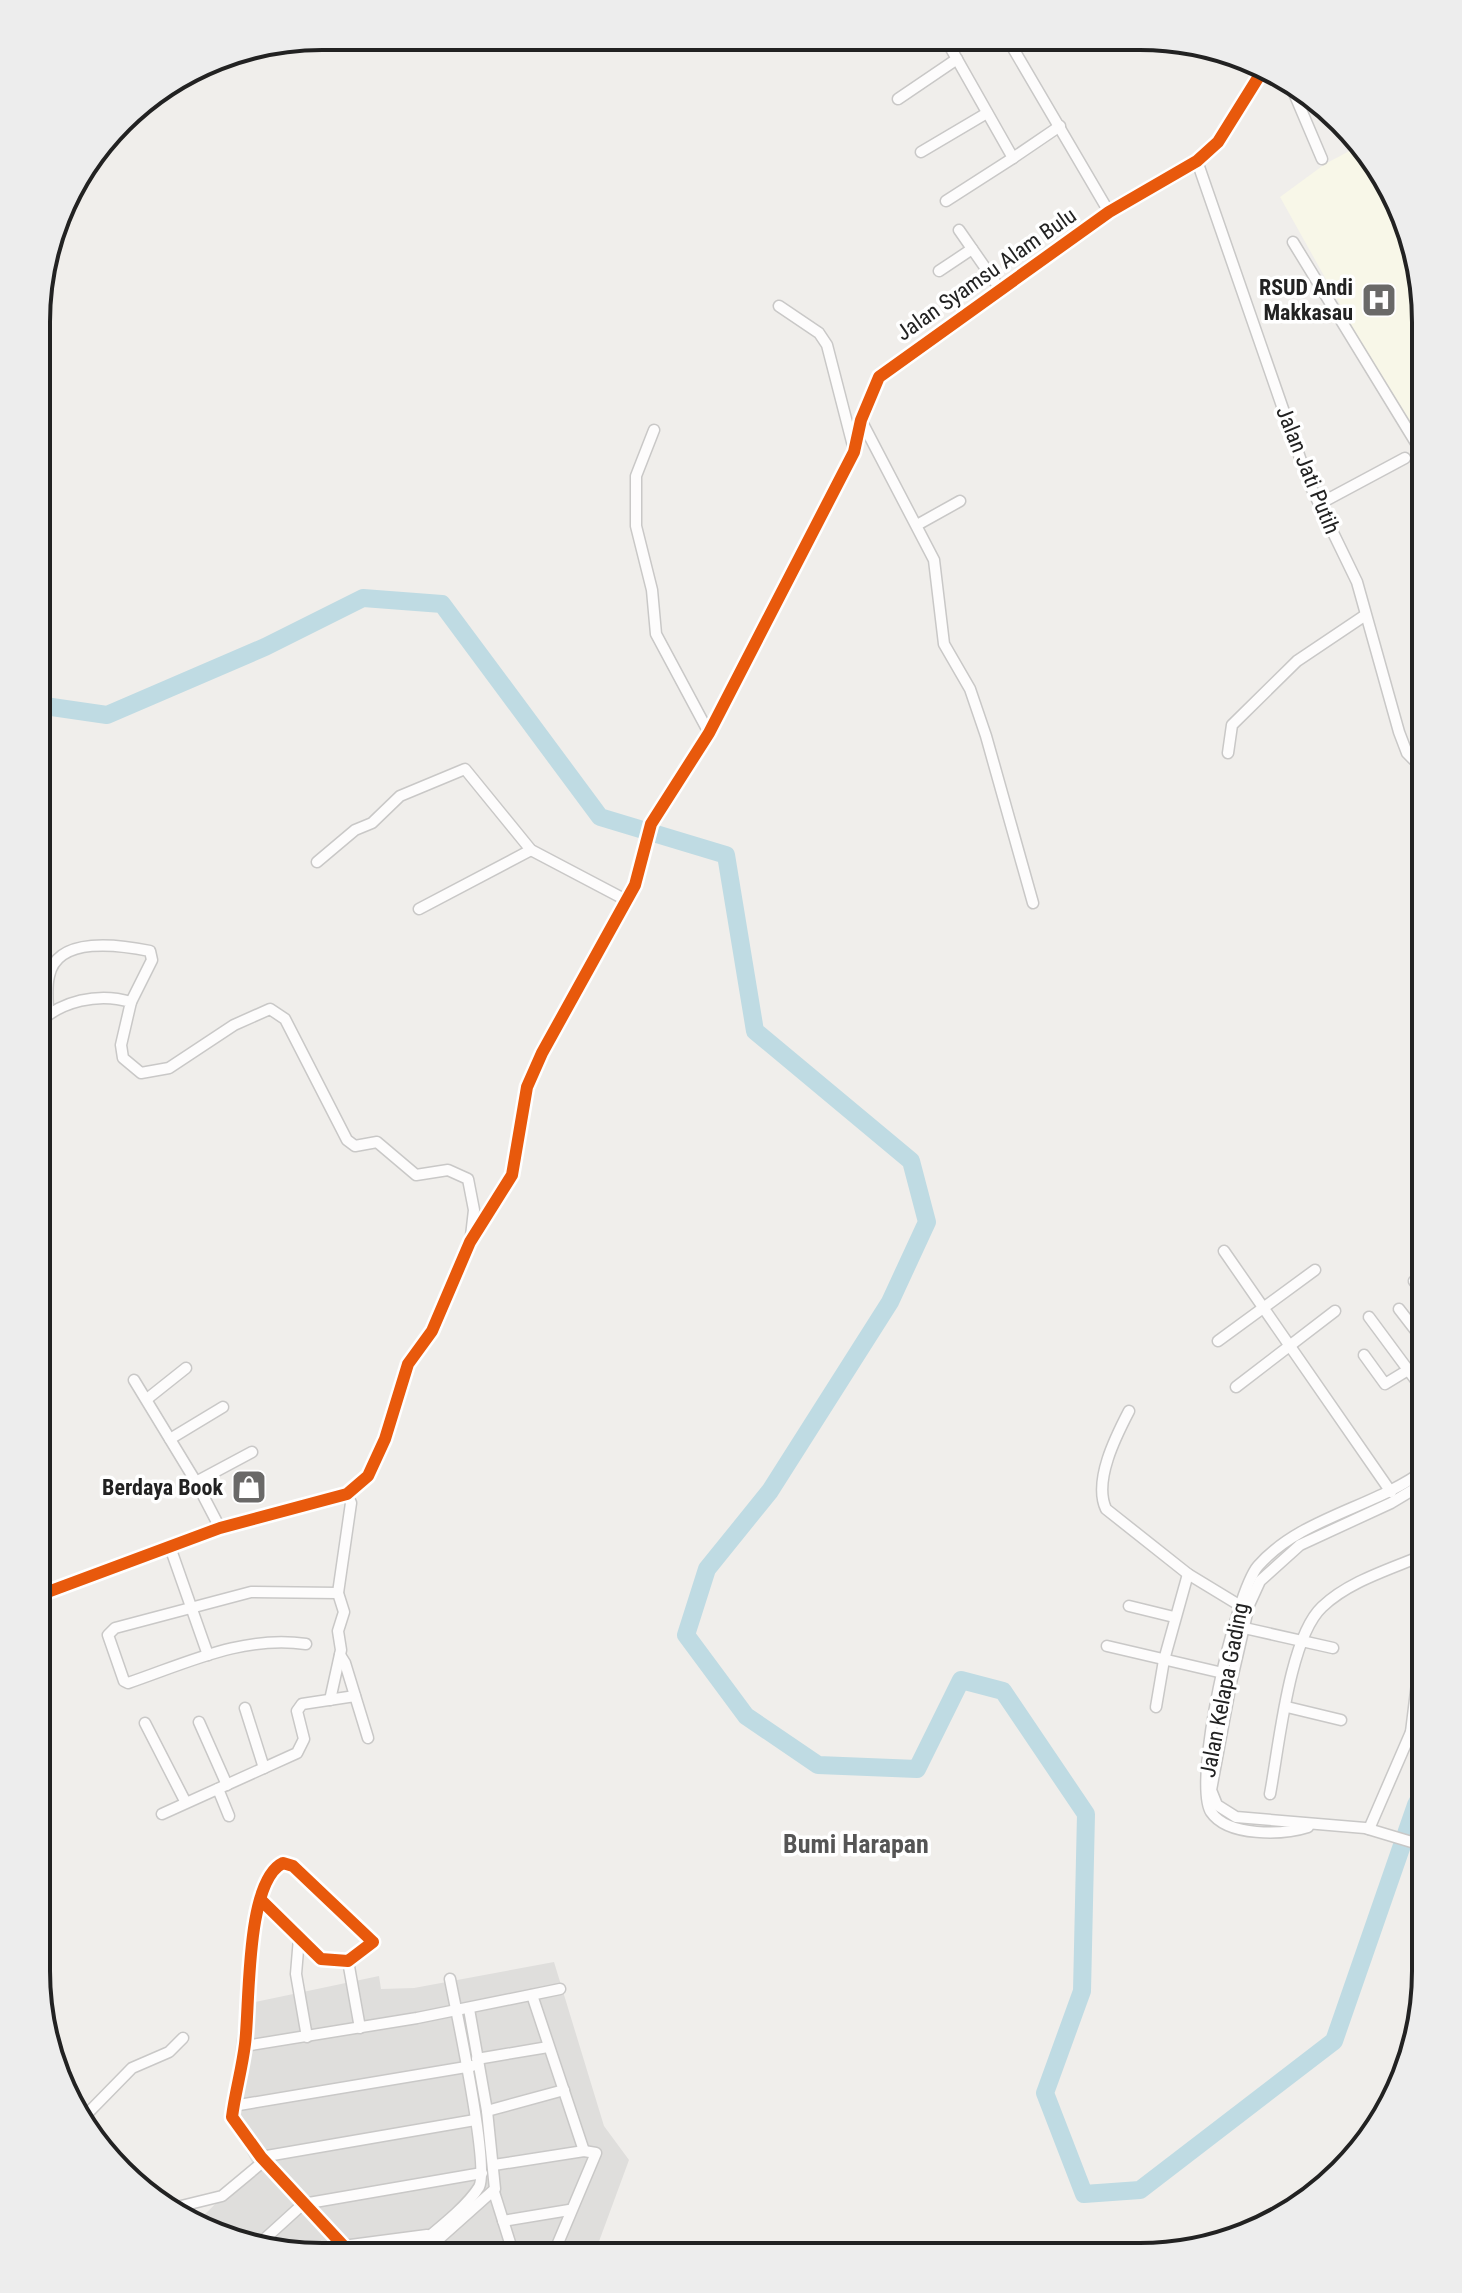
<svg xmlns="http://www.w3.org/2000/svg" width="1462" height="2293" viewBox="0 0 1462 2293" font-family="'Roboto Condensed',sans-serif">
<style>
.residential{fill:#dfdedc}
.education{fill:#f8f7e8}
.lines{fill:none;stroke-linecap:round;stroke-linejoin:round}
.river{stroke:#bfdbe3;stroke-width:18}
.minor-casing{stroke:#c9c8c7;stroke-width:13}
.minor{stroke:#fdfcfc;stroke-width:10}
.cycleway-casing{stroke:#fff;stroke-width:17}
.cycleway{stroke:#e8590c;stroke-width:12}
.labels{text-anchor:middle;dominant-baseline:central;stroke-width:7;stroke-linejoin:round;paint-order:stroke}
.street-label{font-size:22px;fill:#222;stroke:#fff}
.poi-label{font-size:22px;font-weight:bold;fill:#222;stroke:#fff;text-anchor:end}
.quarter-label{font-size:26px;font-weight:bold;fill:#555;stroke:#fff}
.rim{fill:none;stroke:#222;stroke-width:4}
</style>
<rect width="100%" height="100%" fill="#f0eeeb"/>
<polygon class="residential" points="554,1962 604,2126 629,2160 594,2255 285,2255 200,2219 254,2166 227,2115 241,2005 379,1976 381,1989 414,1988"/>
<polygon class="education" points="1355,148 1404,212 1426,322 1426,443 1419,446 1280,197 1325,164"/>
<g class="lines">
<polyline class="river" points="38,705 107,715 265,647 363,598 442,604 600,817 726,855 755,1031 911,1161 927,1222 890,1302 770,1491 707,1569 686,1635 746,1716 818,1765 917,1769 961,1680 1003,1691 1086,1814 1082,1991 1045,2093 1084,2194 1140,2190 1334,2041 1416,1805 1425,1788"/>
<defs>
<g id="minor">
<polyline points="945,38 1013,158 1060,126"/>
<polyline points="1007,38 1109,212"/>
<polyline points="1291,86 1322,159"/>
<polyline points="898,99 957,59"/>
<polyline points="921,152 987,113"/>
<polyline points="1197,161 1308,481 1357,582 1399,732 1407,753 1426,772"/>
<polyline points="946,201 1013,158"/>
<polyline points="959,230 1000,289"/>
<polyline points="1293,242 1416,443 1419,448 1426,448"/>
<polyline points="939,271 972,249"/>
<polyline points="779,306 819,333 827,345 853,446"/>
<polyline points="861,420 934,560 944,644 970,689 986,736 1033,903"/>
<polyline points="654,430 636,476 636,526 652,590 656,634 709,733"/>
<polyline points="1321,503 1405,458"/>
<polyline points="917,525 960,501"/>
<polyline points="1228,753 1232,725 1297,661 1364,616"/>
<polyline points="317,862 355,830 372,823 400,796 465,769 531,850 626,900"/>
<polyline points="419,909 531,850"/>
<path d="M48,1014C48,1002 46,987 49,976C57,935 121,945 150,951L152,960L131,1002"/>
<path d="M37,1024C61,1001 98,992 131,1002L121,1045L123,1058L141,1073L169,1068L234,1025L270,1009L285,1019L347,1140L355,1146L377,1142L416,1175L448,1170L468,1179L474,1210L471,1236"/>
<polyline points="1224,1251 1391,1492"/>
<polyline points="1414,1281 1426,1297"/>
<polyline points="1399,1309 1426,1344"/>
<polyline points="1369,1317 1426,1394"/>
<polyline points="1218,1341 1315,1270"/>
<polyline points="1364,1355 1385,1384 1408,1370"/>
<polyline points="134,1380 196,1482 220,1528"/>
<polyline points="1236,1387 1335,1311"/>
<polyline points="147,1399 186,1368"/>
<path d="M1129,1411C1116,1436 1093,1481 1106,1509L1188,1574L1239,1605"/>
<polyline points="37,1434 41,1434"/>
<polyline points="170,1439 223,1407"/>
<polyline points="196,1482 252,1452"/>
<polyline points="170,1547 208,1655"/>
<polyline points="37,1596 220,1528 347,1494 368,1476 385,1439 408,1364 432,1331 470,1242 512,1175 527,1087 542,1053 635,885 651,824 709,733 854,452 861,420 879,377 1109,212 1197,161 1218,142 1261,73"/>
<polyline points="1129,1606 1174,1617"/>
<polyline points="1240,1627 1333,1648"/>
<path d="M306,1644C242,1635 187,1663 128,1683L124,1681L108,1635L115,1628L251,1592L338,1593"/>
<polyline points="1107,1646 1227,1674"/>
<polyline points="340,1655 345,1663 368,1738"/>
<polyline points="330,1700 341,1650 338,1631 344,1612 338,1593 351,1503 347,1494"/>
<polyline points="1156,1707 1164,1660 1188,1574"/>
<polyline points="1287,1707 1341,1720"/>
<polyline points="245,1708 264,1768"/>
<polyline points="199,1722 227,1785"/>
<polyline points="145,1723 185,1801"/>
<polyline points="1411,1732 1425,1729"/>
<polyline points="218,1789 229,1816"/>
<path d="M1270,1794C1279,1747 1289,1638 1322,1607C1349,1581 1391,1569 1426,1554"/>
<polyline points="162,1814 297,1753 304,1739 297,1711 302,1704 355,1696"/>
<path d="M1308,1827C1283,1835 1228,1837 1211,1812C1192,1783 1235,1593 1258,1566C1301,1517 1374,1508 1426,1469"/>
<polyline points="1369,1829 1411,1732 1425,1618"/>
<polyline points="1425,1846 1365,1828 1236,1817 1217,1805 1211,1790 1231,1683 1249,1605 1260,1581 1300,1545 1391,1503 1426,1482"/>
<path d="M261,1900L321,1959L348,1961L373,1942L293,1866L283,1863C245,1881 250,2007 245,2044C242,2069 235,2093 232,2117L261,2157L352,2255"/>
<polyline points="299,1938 296,1974 307,2037"/>
<polyline points="348,1961 360,2028"/>
<polyline points="532,1995 584,2151"/>
<polyline points="245,2046 417,2018 560,1989"/>
<polyline points="477,2059 548,2047"/>
<polyline points="233,2106 472,2066"/>
<polyline points="487,2111 564,2090"/>
<polyline points="85,2116 132,2068 169,2052 183,2038"/>
<polyline points="261,2157 475,2120"/>
<polyline points="494,2165 584,2151 596,2153 553,2255"/>
<polyline points="494,2192 511,2246 519,2255"/>
<polyline points="173,2208 222,2196 264,2161"/>
<polyline points="503,2221 569,2210"/>
<polyline points="259,2244 303,2204 482,2173"/>
<polyline points="343,2246 427,2235"/>
<polyline points="326,2255 339,2243"/>
<path d="M407,2255C427,2237 465,2210 479,2187C490,2167 456,2010 450,1979"/>
<polyline points="421,2255 495,2189 487,2111 469,2009"/>
<polyline points="501,2255 511,2246"/>
</g>
</defs>
<use href="#minor" class="minor-casing"/>
<use href="#minor" class="minor"/>
<defs>
<g id="cycleway">
<polyline points="37,1596 220,1528 347,1494 368,1476 385,1439 408,1364 432,1331 470,1242 512,1175 527,1087 542,1053 635,885 651,824 709,733 854,452 861,420 879,377 1109,212 1197,161 1218,142 1261,73"/>
<path d="M261,1900L321,1959L348,1961L373,1942L293,1866L283,1863C245,1881 250,2007 245,2044C242,2069 235,2093 232,2117L261,2157L352,2255"/>
</g>
</defs>
<use href="#cycleway" class="cycleway-casing"/>
<use href="#cycleway" class="cycleway"/>
</g>
<defs>
<symbol id="hospital-square" viewBox="-11 -11 22 22"><rect x="-9" y="-9" width="18" height="18" rx="4" fill="#6a6968" stroke="#fff"/><path d="M-5-5h3v3.5h4V-5h3V5h-3V1.5h-4V5h-3Z" fill="#fff"/></symbol>
<symbol id="shop-square" viewBox="-11 -11 22 22"><rect x="-9" y="-9" width="18" height="18" rx="4" fill="#6a6968" stroke="#fff"/><path d="M-5-2.5h2.3a2.7 3.5 0 0 1 5.4 0H5L5.5 6h-11ZM-1.5-2.5h3a1.5 2.3 0 0 0-3 0Z" fill="#fff"/></symbol>
</defs>
<g fill-rule="evenodd">
<use href="#hospital-square" x="1359" y="280" width="40" height="40"/>
<use href="#shop-square" x="229" y="1467" width="40" height="40"/>
</g>
<g class="labels">
<g class="street-label">
<text transform="translate(986 274) rotate(-35)">Jalan Syamsu Alam Bulu</text>
<text transform="translate(1308 470) rotate(68)">Jalan Jati Putih</text>
<text transform="translate(1224 1690) rotate(-79)">Jalan Kelapa Gading</text>
</g>
<g class="poi-label">
<text x="1353" y="287">RSUD Andi<tspan x="1353" dy="25">Makkasau</tspan></text>
<text x="223" y="1487">Berdaya Book</text>
</g>
<g class="quarter-label">
<text x="856" y="1844">Bumi Harapan</text>
</g>
</g>
<path d="M0 0H1462V2293H0ZM322 50H1140A272 272 0 0 1 1412 322V1971A272 272 0 0 1 1140 2243H322A272 272 0 0 1 50 1971V322A272 272 0 0 1 322 50Z" fill="#ededed" fill-rule="evenodd"/>
<path class="rim" d="M322 50H1140A272 272 0 0 1 1412 322V1971A272 272 0 0 1 1140 2243H322A272 272 0 0 1 50 1971V322A272 272 0 0 1 322 50Z"/>
</svg>
